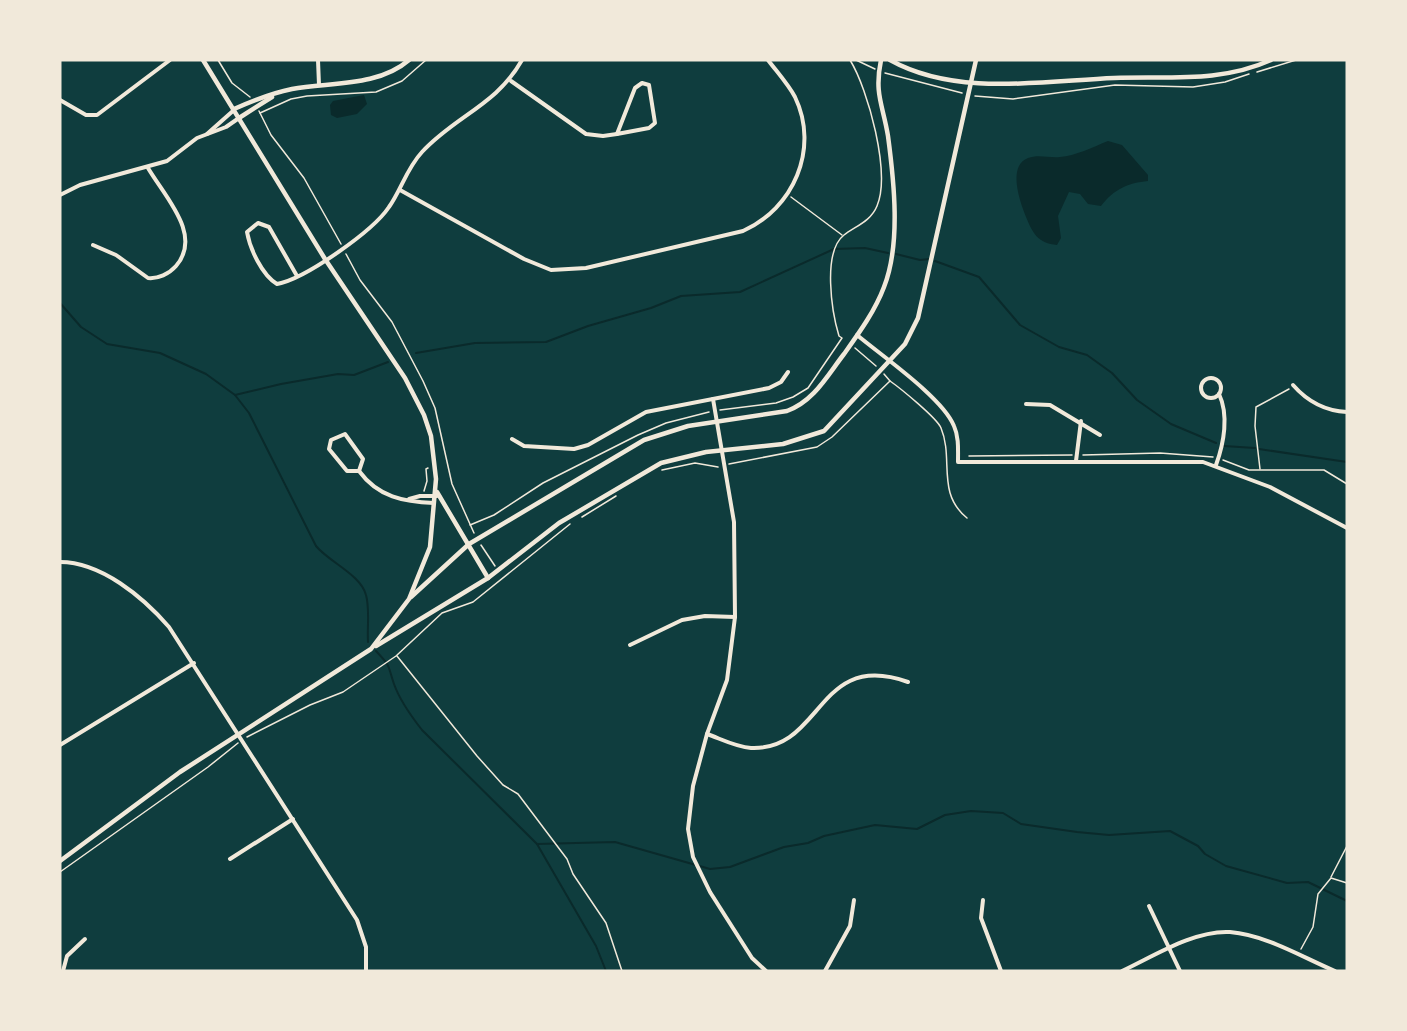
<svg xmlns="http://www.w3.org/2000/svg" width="1407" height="1031" viewBox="0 0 1407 1031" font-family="Karla,sans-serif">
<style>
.water{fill:#0a2a2b}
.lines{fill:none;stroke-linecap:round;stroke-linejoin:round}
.stream{stroke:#0a2a2b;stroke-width:2}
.path{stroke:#f1e9da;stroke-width:1.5}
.minor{stroke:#f1e9da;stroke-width:4}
.tertiary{stroke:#f1e9da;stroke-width:4.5}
</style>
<rect width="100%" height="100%" fill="#0f3d3e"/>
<g class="water">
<polygon points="364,95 367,104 357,114 337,118 331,115 330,105 333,101"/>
<path d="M1108,141L1122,145L1148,175V181C1128,183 1114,189 1101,206L1088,204L1080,194L1069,192L1058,216L1061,238L1057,245C1038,243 1033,234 1026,217C1020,202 1007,166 1028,158C1038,154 1049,158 1060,157C1075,156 1093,147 1108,141Z"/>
</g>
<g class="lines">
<g class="stream">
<polyline points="896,254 920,260 930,259"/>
<polyline points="935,261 979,277 1020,325 1059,347 1087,355 1112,373 1137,400 1171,424 1216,443"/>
<path d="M60,303L81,327L107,344L160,353L206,374L235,395L249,413L316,546C329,562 361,575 366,595C370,609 367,628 368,642"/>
<polyline points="416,353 475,343 546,342 588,326 651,308 681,296 740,292 834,249 865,248 888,253"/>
<polyline points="235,395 281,384 338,374 354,375 388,362"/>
<polyline points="1224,446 1255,448"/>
<polyline points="1259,449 1347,462"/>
<path d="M376,651C392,668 387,664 394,684C400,701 411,716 422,730L537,844L596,946L606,971"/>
<polyline points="537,844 615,842 710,869 730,867 784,847 808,843 824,836 875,825 917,829 945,815 971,811 1003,813 1021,824 1077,832 1109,835 1170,831 1198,846 1205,854 1226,866 1287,883 1308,882 1347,901"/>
</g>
<g class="path">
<polyline points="218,60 232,83 250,97"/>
<polyline points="856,60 875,69"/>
<polyline points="1257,72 1296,60"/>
<polyline points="885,73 962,93"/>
<polyline points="975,96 1013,99 1115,85 1193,87 1225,82 1249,74"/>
<polyline points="259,111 271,135 304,178 341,244"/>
<polyline points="260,113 291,99 307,96 376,92 402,81 426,60"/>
<polyline points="791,197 842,235"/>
<polyline points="346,254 360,280 392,322 423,381 435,408 452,484 474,533"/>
<polyline points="855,348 876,366"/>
<polyline points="884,374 890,381"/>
<path d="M720,410L776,403L793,397L808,388L842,338L839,336C832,313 822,252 844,235C856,226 871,221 877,206C891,173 868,89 850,60"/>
<polyline points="1083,455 1160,453 1213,457"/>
<polyline points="969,456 1072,455"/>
<polyline points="1223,460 1249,470 1324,470 1347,484"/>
<path d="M729,464L817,447L832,437L890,381C900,388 937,418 941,428C954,459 936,493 967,518"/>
<polyline points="1260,469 1255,426 1256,407 1289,389"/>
<polyline points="662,470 695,463 718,467"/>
<polyline points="424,491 427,481 426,469 428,468"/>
<polyline points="582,517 616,496"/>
<polyline points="470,525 494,515 543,483 638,435 666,423 709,412"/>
<polyline points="481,545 495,566"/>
<polyline points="397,656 477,756 503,785 518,794 567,859 573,874 606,923 622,971"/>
<polyline points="247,737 310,705 343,692 396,656 442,613 473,602 570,524"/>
<polyline points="60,872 208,767 238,743"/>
<polyline points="1331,877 1347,846"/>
<polyline points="1301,949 1313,927 1318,894 1331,878 1347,883"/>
</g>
<g class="minor">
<polyline points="318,60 319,85"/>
<polyline points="511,81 586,134 603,136 617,134"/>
<polygon points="642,83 649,85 655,123 649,128 617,134 635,88"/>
<polyline points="60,100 86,115 97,115 170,60"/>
<polyline points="207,134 234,110"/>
<path d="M400,190L524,259L551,270L586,268L743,231C793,209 820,149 795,97C788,84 777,72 768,60"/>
<polyline points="60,195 80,185 167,161 197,138 226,127 239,118"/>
<path d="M93,245L116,255L148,278C158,279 169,274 176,266C203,235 165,197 148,168"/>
<path d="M297,276L269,227L258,223L247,232C250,249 262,275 277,284C305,279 373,231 389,207C401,190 407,168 422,152C455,116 497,105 522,60"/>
<path d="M857,335C882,356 943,398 954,426C959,437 958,450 958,462H1203L1270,487L1347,528"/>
<circle cx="1211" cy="388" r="10"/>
<path d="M1293,385C1307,401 1325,411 1347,412"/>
<polyline points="713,399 734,522 735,617 727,680 707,734 693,786 688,829 693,857 710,892 752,958 766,971"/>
<polyline points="1026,404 1050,405 1100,435"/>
<polygon points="345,434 363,459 359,471 347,471 329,449 331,440"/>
<polyline points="512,439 524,446 574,449 588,445 646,412 769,388 781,382 788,372"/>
<polyline points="1076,461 1081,421"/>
<path d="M1216,465C1224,443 1229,415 1219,394"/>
<path d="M359,471C378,497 404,502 434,503"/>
<polyline points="409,499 420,496 437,496"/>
<path d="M60,562C101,562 143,597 169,627L357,920L366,947V971"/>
<polyline points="630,645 682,620 705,616 735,617"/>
<path d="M707,734C721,739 736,747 751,748C824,751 816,649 908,682"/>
<polyline points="60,745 194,663"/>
<polyline points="230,859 293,819"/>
<polyline points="983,900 981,918 1001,971"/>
<polyline points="1149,906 1180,971"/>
<polyline points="63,971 67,956 85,939"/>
<polyline points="825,971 850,926 854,900"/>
<path d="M1122,971C1154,956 1194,930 1230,932C1266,935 1302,957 1335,971"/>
</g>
<g class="tertiary">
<path d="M890,60C956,97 1043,81 1114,78C1169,76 1220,83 1271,60"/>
<path d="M234,109C252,101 272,93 292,89C330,82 378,87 409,60"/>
<polyline points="239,118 272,97"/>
<polyline points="437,492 488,578"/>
<path d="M411,597L469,544L644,440L688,426L787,411C814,401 827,376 844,354C859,333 875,311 884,287C901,244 894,181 888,136C883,105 874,94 881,60"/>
<polyline points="376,646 488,578 559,523 661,463 706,452 783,444 824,431 905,344 918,318 976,60"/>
<polyline points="60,861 180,772 371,649 409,599 430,547 436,479 431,436 424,415 405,378 325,259 203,60"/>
</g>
</g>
<rect width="1407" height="1031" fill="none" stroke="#f1e9da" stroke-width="123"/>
</svg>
